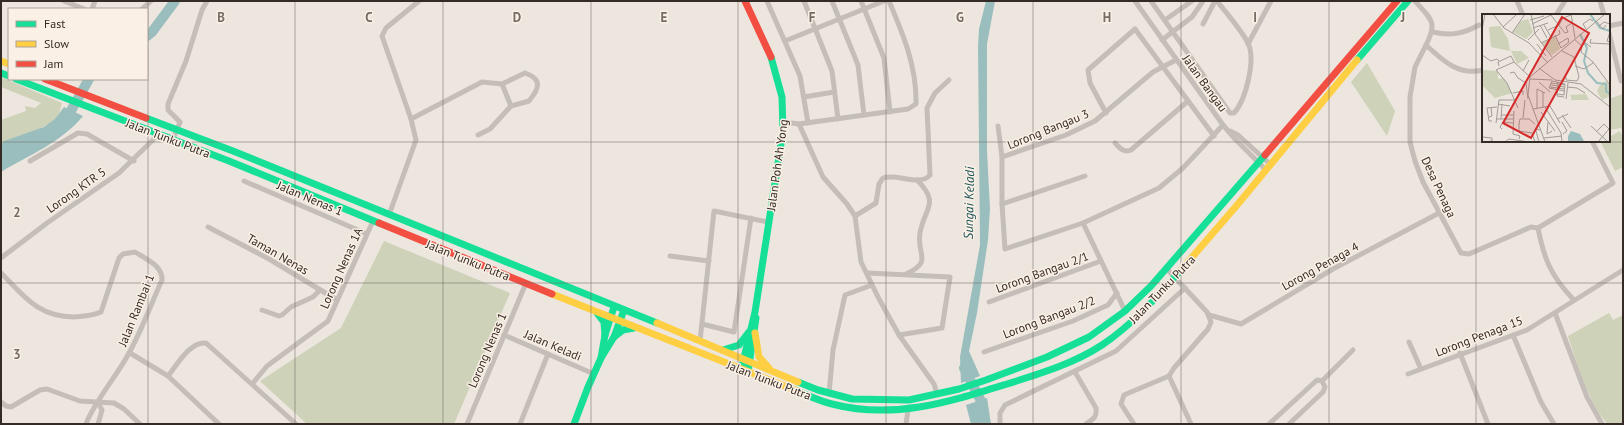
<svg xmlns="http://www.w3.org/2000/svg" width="1624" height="425" viewBox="0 0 1624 425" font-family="'PT Sans',sans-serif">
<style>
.green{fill:#cdd2b8}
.water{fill:#9abebd}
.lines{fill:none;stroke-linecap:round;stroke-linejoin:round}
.river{stroke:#9abebd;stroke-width:10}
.street{stroke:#c5beb8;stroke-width:5}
.fast{stroke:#16e098;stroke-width:7}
.slow{stroke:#ffcf43;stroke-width:7}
.jam{stroke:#f24e42;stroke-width:7}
.grid{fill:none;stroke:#756c67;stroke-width:1;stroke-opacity:0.55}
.labels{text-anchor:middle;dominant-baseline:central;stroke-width:3;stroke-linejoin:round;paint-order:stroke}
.street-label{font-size:12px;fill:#352b26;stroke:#faf0e5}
.water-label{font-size:13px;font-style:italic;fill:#1b5358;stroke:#faf0e5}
.inset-river{fill:none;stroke:#9abebd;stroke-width:2}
.inset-road{fill:none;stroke:#a39b95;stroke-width:1}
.view{fill:#d62828;fill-opacity:0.15;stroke:#d62828;stroke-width:2}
.inset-edge{fill:none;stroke:#352b26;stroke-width:2}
.grid-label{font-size:13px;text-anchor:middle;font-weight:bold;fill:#756c67;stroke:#faf0e5;stroke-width:3;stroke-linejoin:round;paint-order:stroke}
</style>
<rect width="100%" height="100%" fill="#ece6df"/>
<g class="green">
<polygon points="1367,63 1395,111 1387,136 1351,82"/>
<polygon points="1,77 62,103 58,117 53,122 1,148 1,120 26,111 25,106 35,108 41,103 1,87"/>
<polygon points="1623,94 1623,133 1621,128 1609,130 1609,99"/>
<polygon points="1620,131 1623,138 1623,167 1615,171 1600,141 1609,141 1609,137"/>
<polygon points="384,241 510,293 454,424 307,424 260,381 341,328"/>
<path d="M1609,313L1613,320L1623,315V424H1608C1591,409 1575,358 1568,336Z"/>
</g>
<g class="water">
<polygon points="986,1 995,1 987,44 987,151 990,209 988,240 977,313 969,351 980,376 961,383 960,357 980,245 978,47 979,29"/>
<path d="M64,107L83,116C62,142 29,155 1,172V145L4,141L44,127L55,119Z"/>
<polygon points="987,398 991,424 971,424 966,405"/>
</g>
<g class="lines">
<g class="river">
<polyline points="147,36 152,32 175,1"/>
<polyline points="64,123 89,79"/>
<polyline points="964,368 983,405 981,424"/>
</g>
<g class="street">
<polyline points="64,1 84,9"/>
<polyline points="767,1 800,76 808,123"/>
<polyline points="804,1 832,71 838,119"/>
<polyline points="832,1 858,65 864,115"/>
<polyline points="861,1 884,58 890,112"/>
<polyline points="1135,1 1223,125 1235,139 1266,170"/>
<path d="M1151,1L1230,113H1234C1246,100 1256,59 1248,43C1240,28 1227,14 1217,1"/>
<path d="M1415,1C1431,19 1438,22 1426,45C1443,61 1459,76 1483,70"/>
<polyline points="1517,1 1523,15"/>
<polyline points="1600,1 1604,15"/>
<polyline points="92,9 95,1"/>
<polyline points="142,9 151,1"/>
<polyline points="1556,15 1565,1"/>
<polyline points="1165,20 1192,1"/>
<polyline points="1203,24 1215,1"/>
<polyline points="1609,26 1623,23"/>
<path d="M1433,32C1450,36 1463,34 1479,25"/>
<polyline points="1609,33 1621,81"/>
<polyline points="1162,40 1192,17 1203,1"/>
<polyline points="785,41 884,1"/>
<polyline points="1248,44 1271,1"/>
<polyline points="1426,45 1415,67 1410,97 1410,142 1415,161 1423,182 1461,253 1469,254 1531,227 1538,228"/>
<polyline points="502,84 511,106"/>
<polyline points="804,97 834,92"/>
<polyline points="1106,113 1090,83 1088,70 1135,29 1214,136"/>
<path d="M411,119L482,82L502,84L525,73C543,79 539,89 529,101L511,106L490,129L478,135"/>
<path d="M784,122L799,124L908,109L916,104C917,67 903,34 889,1"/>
<polyline points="799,124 823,177 847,204 855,216 861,262 878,297 899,335 934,384 937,394"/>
<polyline points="998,126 1002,157 1002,204 1005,249 1083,223 1159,188 1183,168 1223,125"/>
<polyline points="1230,131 1238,135 1271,165"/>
<polyline points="173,139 180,122 168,110 168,104 186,61 202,10 207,1"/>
<path d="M1115,143C1120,148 1123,153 1131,150L1188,101"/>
<polyline points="1002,157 1066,135 1095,121 1153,72 1176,60"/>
<polyline points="30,161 78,133 87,134 134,161"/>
<polyline points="244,181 367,234"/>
<polyline points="1002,204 1085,176"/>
<polyline points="389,215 416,140 411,119 382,36 386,28 419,1"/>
<path d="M855,216L876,203L879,184L883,178C897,173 920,187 930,175L927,108L935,93L949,80"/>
<polyline points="1083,223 1125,311"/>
<polyline points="208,227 269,259 337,300"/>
<polyline points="1538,228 1613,183 1592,141"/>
<path d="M1538,228C1544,259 1551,276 1573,299"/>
<polyline points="670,256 709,261"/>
<polyline points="1,258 47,223 119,173 159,134"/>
<polyline points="1167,269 1207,312 1211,322 1208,329 1174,368 1169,376"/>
<path d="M1,273C24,296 38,317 74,317C83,316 93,316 101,312L119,258L123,254L135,252C146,259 163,266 162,280C151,304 142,330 129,353C117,376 94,402 86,424"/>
<polyline points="867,273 950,277 942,328 899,335"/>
<path d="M906,274C934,261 916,255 920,233C924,208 941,204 917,180"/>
<polyline points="989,302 1101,261"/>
<polyline points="262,310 279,316 282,315 291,307 313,297 320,290"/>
<polyline points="1555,313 1587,397 1602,424"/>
<polyline points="1209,315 1241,324 1333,269 1439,213"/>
<polyline points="702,324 734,332 751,218"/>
<polyline points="504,335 594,374"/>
<polyline points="1513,335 1541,402 1554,424"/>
<polyline points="700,341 714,211 768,222"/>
<polyline points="1409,342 1421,369"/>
<polyline points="984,352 1073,321 1108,305 1117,293"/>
<polyline points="130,353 168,376 219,424"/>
<polyline points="1460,353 1488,424"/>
<path d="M1075,372L1096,408C1097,418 1093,419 1086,424"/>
<polyline points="1408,374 1527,330 1623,270"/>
<path d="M168,376C177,365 190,341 206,343L296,424"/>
<polyline points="1169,376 1191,424"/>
<polyline points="1322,381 1353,350"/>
<polyline points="253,383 267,366 328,321 373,221"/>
<polyline points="829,394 833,350 845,295 872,285"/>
<polyline points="1,402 6,406 11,407 40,390 47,389 80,401 114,403 124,409 140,424"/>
<polyline points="98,403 102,410 98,424"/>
<polyline points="467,424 526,283"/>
<polyline points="520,424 548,354"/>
<polyline points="906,424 908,410"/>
<polyline points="1000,424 1000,413 1005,405 1116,351 1185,288"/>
<polyline points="1134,424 1121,404 1124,395 1169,376"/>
<polyline points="1269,424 1317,380 1322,381"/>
<polyline points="1289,424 1323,392 1325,387 1322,381"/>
</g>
<g class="fast">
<polyline points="1357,60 1408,1"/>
<polyline points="1,73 9,76"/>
<polyline points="16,79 229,161 379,223"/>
<polyline points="146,118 233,151 657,323"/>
<polyline points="597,313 604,322 605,335"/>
<polyline points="614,337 623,330 634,328"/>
<polyline points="723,350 739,345 749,332"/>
<polyline points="601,358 605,335 614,307"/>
<polyline points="741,370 755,312 783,131 782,97 771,57"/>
<polyline points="748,372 756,318"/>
<polyline points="798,382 818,390 852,399 909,400 959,389 986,380 1047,357 1089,337 1125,311 1151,286 1265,155"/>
<path d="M795,390C807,395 819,401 832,404C893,420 949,402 1007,384C1039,374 1073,364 1102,345C1132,325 1157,297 1181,270"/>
<polyline points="574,424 588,387 601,358 614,337 624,310"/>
</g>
<g class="slow">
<polyline points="1,61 9,64"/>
<polyline points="1181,270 1238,204 1357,60"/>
<polyline points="552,294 795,390"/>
<polyline points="657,323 798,382"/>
<polyline points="755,333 759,357 769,368"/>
</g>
<g class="jam">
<polyline points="745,1 771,57"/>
<polyline points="45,79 146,118"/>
<polyline points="1265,155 1397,1"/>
<polyline points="379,223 552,294"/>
</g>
</g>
<path class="grid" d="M148,1V424M295,1V424M443,1V424M591,1V424M738,1V424M886,1V424M1033,1V424M1181,1V424M1329,1V424M1476,1V424M1,142H1623M1,283H1623"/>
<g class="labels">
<g class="street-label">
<text transform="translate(1205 83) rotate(54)">Jalan Bangau</text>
<text transform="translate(1048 129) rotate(-22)">Lorong Bangau 3</text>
<text transform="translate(168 138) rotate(21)">Jalan Tunku Putra</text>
<text transform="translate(777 165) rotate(-82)">Jalan Poh Ah Yong</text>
<text transform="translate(1439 187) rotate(65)">Desa Penaga</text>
<text transform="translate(76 190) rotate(-35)">Lorong KTR 5</text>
<text transform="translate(310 198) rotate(23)">Jalan Nenas 1</text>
<text transform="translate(278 254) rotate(30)">Taman Nenas</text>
<text transform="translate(468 260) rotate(22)">Jalan Tunku Putra</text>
<text transform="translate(1320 266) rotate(-29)">Lorong Penaga 4</text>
<text transform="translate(341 268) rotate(-66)">Lorong Nenas 1A</text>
<text transform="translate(1042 272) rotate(-20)">Lorong Bangau 2/1</text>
<text transform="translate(1162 289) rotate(-46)">Jalan Tunku Putra</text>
<text transform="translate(136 310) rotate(-68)">Jalan Rambai 1</text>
<text transform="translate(1049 317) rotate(-21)">Lorong Bangau 2/2</text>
<text transform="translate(1479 336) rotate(-21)">Lorong Penaga 15</text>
<text transform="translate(553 345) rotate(23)">Jalan Keladi</text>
<text transform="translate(487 350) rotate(-67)">Lorong Nenas 1</text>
<text transform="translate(769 380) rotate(21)">Jalan Tunku Putra</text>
</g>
<g class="water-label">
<text transform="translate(969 203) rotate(-89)">Sungai Keladi</text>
</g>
</g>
<g transform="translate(1482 14)">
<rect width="128" height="128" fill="#ece6df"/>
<path d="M46,5L51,18L44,25L31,18L39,7ZM18,12L26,25L28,37L9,33L7,13ZM73,22L78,35L70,41L60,29ZM29,37H39L47,44L35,50ZM0,56L16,57V65L22,64L30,79L13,84L0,71ZM124,67L128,72V82L120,86L115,77L118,71ZM104,80L107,86H87L90,85L88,81Z" fill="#cdd2b8"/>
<path d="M89,117L98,120L102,127H86V122Z" fill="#9abebd"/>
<path class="inset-river" d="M108,0L118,14L128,17M98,20L105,34L102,47L106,59L115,69L124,70V77L128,80"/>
<path class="inset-road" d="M11,0L22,14L47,29L65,48M49,0L53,20L70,43M68,0L83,19L86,18M89,0L93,24M48,6L62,2M114,7L121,15L124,11M50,10L69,1M58,11L65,24M62,11L69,23M117,12L122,8L128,10M21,13L35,0M51,14L66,9M104,15L101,10L108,5L111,7M0,16L3,0M66,16L77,11L81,4L89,1M86,18L84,13L90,9M128,18L125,27L128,28M30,19L43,0M73,21L79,34M106,22L102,28L109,33M92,25L100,32L99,38L111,48L128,71M109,25L108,29L128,30M46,26L57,15M59,29L78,20L77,16M55,30L64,42M76,30L86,24L87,28L79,34M80,37L92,43L97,63L95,67M0,41L9,47L15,45L17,47M32,48L14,56L25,69L36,94M17,52L16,48L29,42L32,48L48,63M93,52L102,55L111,49M57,54L73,66L99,70L128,93M41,57L47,46M28,59L32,58L36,64L44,69L46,85M84,63V66L95,67M48,65L70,66M70,67L83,70L82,81L75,80M70,67L67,74L82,77M57,68L68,78M76,68L75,82L82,83M69,69L83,71M69,71L82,73M68,73L82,75M85,73L95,74L103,79M61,78V93M31,79L41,77V81M84,85L86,69M16,90L28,92M63,93L79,119L80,128M55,94V75L63,79M51,95L68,92L78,109M32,97L31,120L38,122L37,125M59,98L73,117M19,101H32M80,101L89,114M7,103L10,102L9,93M41,104L43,86M14,105H31M19,105L20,90M75,105L86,100M10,107H7L5,94L15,93M66,108L65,120L70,117M80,108L85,117L81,120M14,109L17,86H33M53,110L47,105H38L37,110V117L50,119L53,128M109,112L126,128M20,115L18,113L21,108L31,109M115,117L122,110L127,115M0,123L10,124V127L2,128M62,124L80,122M23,128L27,125L47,128M57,128L54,117V115L58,116M63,128L46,81L48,63L123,0M116,128L127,115"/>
<path class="view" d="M80,3L107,19L49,124L21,109Z"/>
<rect width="128" height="128" class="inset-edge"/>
</g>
<g class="grid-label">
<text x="221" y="22">B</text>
<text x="369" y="22">C</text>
<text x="517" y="22">D</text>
<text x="664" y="22">E</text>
<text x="812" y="22">F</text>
<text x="960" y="22">G</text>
<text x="1107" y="22">H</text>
<text x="1255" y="22">I</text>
<text x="1403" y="22">J</text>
<text x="17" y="217">2</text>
<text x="17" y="359">3</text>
</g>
<rect width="1624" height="425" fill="none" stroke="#352b26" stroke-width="4"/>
<rect x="8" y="8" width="140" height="72" fill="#faf0e5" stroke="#aba199"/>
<rect x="16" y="21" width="20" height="6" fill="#16e098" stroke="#aba199"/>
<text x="44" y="28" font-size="12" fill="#352b26">Fast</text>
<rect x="16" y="41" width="20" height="6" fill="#ffcf43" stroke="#aba199"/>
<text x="44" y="48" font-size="12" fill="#352b26">Slow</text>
<rect x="16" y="61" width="20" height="6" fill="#f24e42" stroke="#aba199"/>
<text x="44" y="68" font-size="12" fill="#352b26">Jam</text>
</svg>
